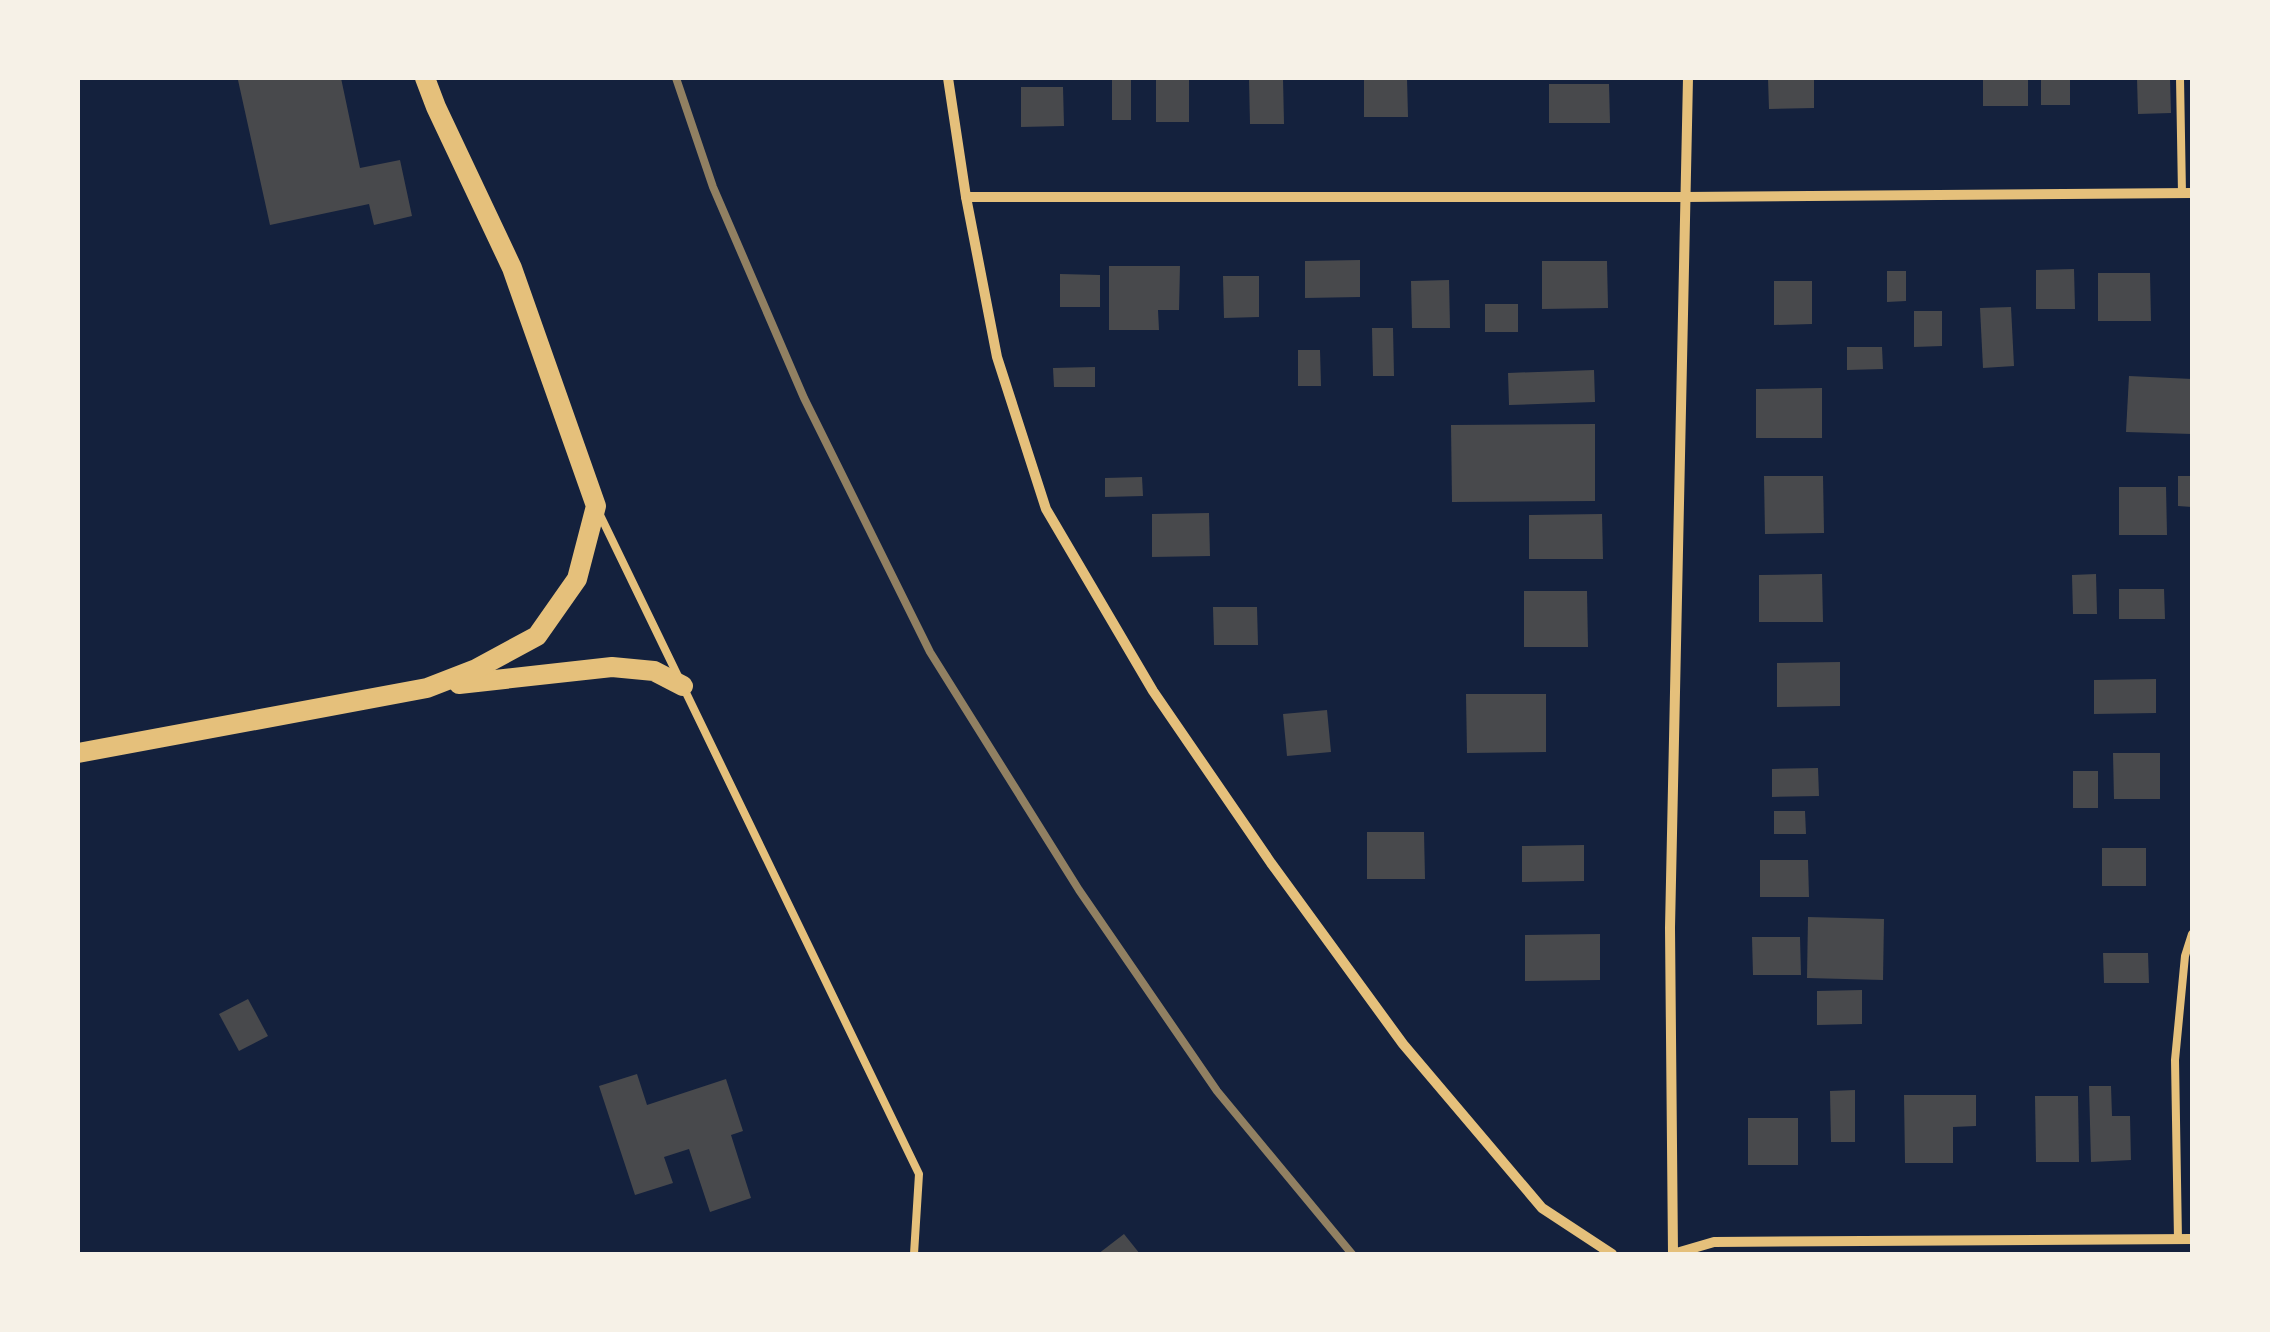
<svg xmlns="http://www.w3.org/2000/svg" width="2270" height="1332" viewBox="0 0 2270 1332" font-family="Manrope,sans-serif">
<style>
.building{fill:#48494c}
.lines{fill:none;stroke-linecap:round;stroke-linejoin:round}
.service{stroke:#e5c07b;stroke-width:8}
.minor{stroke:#e5c07b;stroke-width:10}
.secondary{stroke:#e5c07b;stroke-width:20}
.rail{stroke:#918062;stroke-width:8}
</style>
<rect width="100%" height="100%" fill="#14213d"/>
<g class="building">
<polygon points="249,78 341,78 360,168 400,160 412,216 374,225 369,204 270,225 238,80"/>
<rect x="1112" y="78" width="19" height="42"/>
<rect x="1156" y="78" width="33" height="44"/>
<polygon points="1249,78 1283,78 1284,124 1250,124"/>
<polygon points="1364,78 1407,78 1408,117 1364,117"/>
<polygon points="1768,78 1814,78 1814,108 1769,109"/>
<rect x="1983" y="78" width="45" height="28"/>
<rect x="2041" y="78" width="29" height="27"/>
<polygon points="2137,78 2170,78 2171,113 2138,114"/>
<polygon points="1549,84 1609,84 1610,123 1549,123"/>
<polygon points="1021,87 1063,87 1064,126 1021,127"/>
<polygon points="1360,260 1360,297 1305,298 1305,261"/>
<polygon points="1542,261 1607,261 1608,308 1542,309"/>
<polygon points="1109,266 1180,266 1179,310 1158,310 1159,330 1109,330"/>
<polygon points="2074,269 2075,309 2036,309 2036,270"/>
<polygon points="1887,271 1906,271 1906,301 1887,302"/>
<polygon points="2098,273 2150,273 2151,321 2098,321"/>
<polygon points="1060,274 1100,275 1100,307 1060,307"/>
<polygon points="1223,276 1259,276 1259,317 1224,318"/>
<polygon points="1449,280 1450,328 1412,328 1411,281"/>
<polygon points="1774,281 1812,281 1812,324 1774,325"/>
<rect x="1485" y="304" width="33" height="28"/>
<polygon points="2011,307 2014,366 1983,368 1980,308"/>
<polygon points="1914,311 1942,311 1942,346 1914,347"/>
<polygon points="1372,328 1393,328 1394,376 1373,376"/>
<polygon points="1847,347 1882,347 1883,369 1847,370"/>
<polygon points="1298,350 1320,350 1321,386 1298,386"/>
<polygon points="1095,367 1095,387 1054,387 1053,368"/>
<polygon points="1594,370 1595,402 1509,405 1508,373"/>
<polygon points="2129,376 2192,379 2192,434 2126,432"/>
<polygon points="1822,388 1822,438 1756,438 1756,389"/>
<polygon points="1595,424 1595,501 1452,502 1451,425"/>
<polygon points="1764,476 1823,476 1824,533 1765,534"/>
<polygon points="2178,476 2192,476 2192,507 2178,506"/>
<polygon points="1142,477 1143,496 1105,497 1105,478"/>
<polygon points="2119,487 2166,487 2167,535 2119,535"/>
<polygon points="1209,513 1210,556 1152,557 1152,514"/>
<polygon points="1602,514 1603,559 1529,559 1529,515"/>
<polygon points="1822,574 1823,622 1759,622 1759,575"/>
<polygon points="2096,574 2097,614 2073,614 2072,575"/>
<polygon points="2119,589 2164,589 2165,619 2119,619"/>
<polygon points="1524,591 1587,591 1588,647 1524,647"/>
<polygon points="1213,607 1257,607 1258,645 1214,645"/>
<polygon points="1840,662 1840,706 1777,707 1777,663"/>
<polygon points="2156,679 2156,713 2094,714 2094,680"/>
<polygon points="1466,694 1546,694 1546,752 1467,753"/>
<polygon points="1327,710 1331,752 1287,756 1283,714"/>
<polygon points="2113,753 2160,753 2160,799 2114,799"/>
<polygon points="1818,768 1819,796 1772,797 1772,769"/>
<rect x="2073" y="771" width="25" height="37"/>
<polygon points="1774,811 1805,811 1806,834 1774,834"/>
<polygon points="1367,832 1424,832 1425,879 1367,879"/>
<polygon points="1584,845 1584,881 1522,882 1522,846"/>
<rect x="2102" y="848" width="44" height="38"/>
<polygon points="1760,860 1808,860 1809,897 1760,897"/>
<polygon points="1808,917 1884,919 1883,980 1807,978"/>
<polygon points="1600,934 1600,980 1525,981 1525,935"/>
<polygon points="1752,937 1800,937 1801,975 1753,975"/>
<polygon points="2103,953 2148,953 2149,983 2104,983"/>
<polygon points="1862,990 1862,1024 1817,1025 1817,991"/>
<polygon points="248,999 268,1036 239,1051 219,1014"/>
<polygon points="637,1074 647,1105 726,1079 743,1131 731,1135 751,1198 710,1212 689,1149 664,1157 673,1183 635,1195 599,1086"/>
<polygon points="2089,1086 2111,1086 2112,1116 2130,1116 2131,1160 2091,1162"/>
<polygon points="1855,1090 1855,1142 1831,1142 1830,1091"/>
<polygon points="1904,1095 1976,1095 1976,1126 1953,1127 1953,1163 1905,1163"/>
<polygon points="2035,1096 2078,1096 2079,1162 2036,1162"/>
<rect x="1748" y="1118" width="50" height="47"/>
<polygon points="1124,1234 1140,1254 1098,1254"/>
</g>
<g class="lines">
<g class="service">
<polyline points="2180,78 2182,194"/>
<polyline points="600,515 919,1174 914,1254"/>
<polyline points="2178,1240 2175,1060 2185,956 2192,934"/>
</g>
<g class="minor">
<polyline points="948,78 966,197 997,357 1046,509 1153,691 1271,863 1403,1044 1542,1208 1612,1254"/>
<polyline points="1688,78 1670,928 1673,1254 1714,1242 2192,1239"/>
<polyline points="966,197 1685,197 2192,193"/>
</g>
<g class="secondary">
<polyline points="459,684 612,667 654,671 683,686"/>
<polyline points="78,753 427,688 476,669 537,636 577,579 596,506 512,268 436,107 425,78"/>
</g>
<polyline class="rail" points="676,78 713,187 804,398 930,652 1079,890 1217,1091 1352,1254"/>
</g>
<rect width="2270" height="1332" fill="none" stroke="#f6f1e7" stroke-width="160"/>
</svg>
